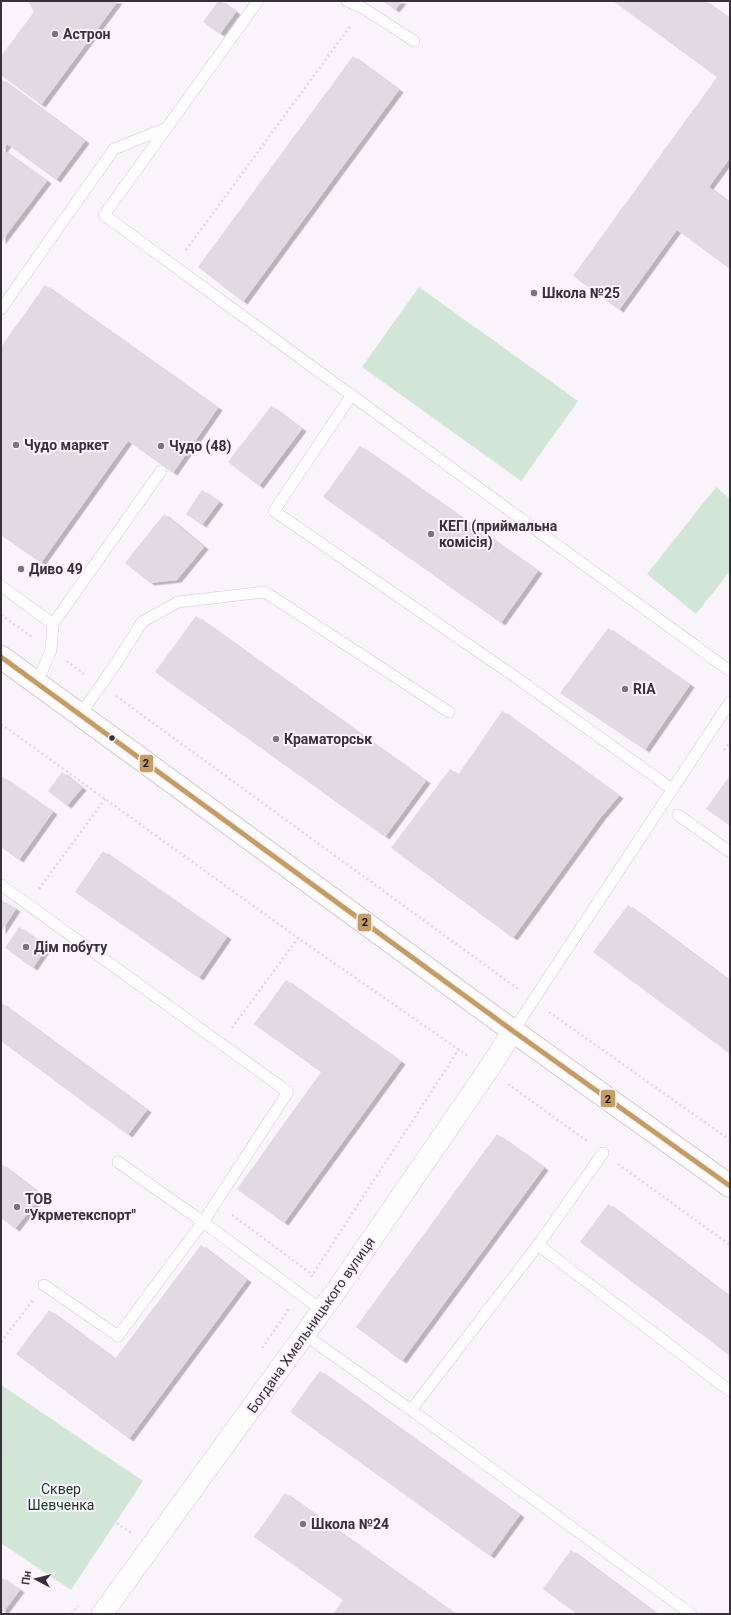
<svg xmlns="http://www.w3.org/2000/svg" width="731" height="1615" viewBox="0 0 731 1615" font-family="Roboto,sans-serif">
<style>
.green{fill:#d1e6d6}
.building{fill:#dfdbe1;filter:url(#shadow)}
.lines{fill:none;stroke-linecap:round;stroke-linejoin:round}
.lane-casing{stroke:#cfcad1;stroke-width:12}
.street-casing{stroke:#cfcad1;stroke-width:22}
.secondary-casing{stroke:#cfcad1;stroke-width:24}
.path{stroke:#dddbde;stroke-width:2.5;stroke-dasharray:2 3;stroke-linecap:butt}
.lane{stroke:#fefdfe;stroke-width:11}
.street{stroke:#fefdfe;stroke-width:21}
.secondary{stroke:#fefdfe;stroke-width:22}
.bus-1-casing{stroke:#faf1fd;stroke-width:8}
.bus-1{stroke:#c49e61;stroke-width:5}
.poi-dot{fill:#7b767d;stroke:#faf1fd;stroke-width:1.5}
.bus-dot{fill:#373239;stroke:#faf1fd;stroke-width:1.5}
.labels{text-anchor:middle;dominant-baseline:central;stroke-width:4;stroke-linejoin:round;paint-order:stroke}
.poi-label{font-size:14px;font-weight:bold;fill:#373239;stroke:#faf1fd;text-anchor:start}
.street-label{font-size:14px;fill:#373239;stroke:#faf1fd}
.park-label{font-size:14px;fill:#143d20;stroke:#faf1fd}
.line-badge{stroke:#faf1fd;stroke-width:1.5}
.pale-badge-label{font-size:11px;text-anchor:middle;font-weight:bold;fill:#111}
</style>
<defs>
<filter id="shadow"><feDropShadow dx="4.5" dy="2.5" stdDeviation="0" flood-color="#0004"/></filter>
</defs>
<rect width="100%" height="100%" fill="#f9f4fa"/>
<g class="green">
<polygon points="419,287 578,401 521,481 362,367"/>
<polygon points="716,487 730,499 730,571 696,614 647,574"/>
<polygon points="1,1385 143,1481 71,1590 1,1543"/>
</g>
<g class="building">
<polygon points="28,1 118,1 41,105 1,75 1,56 34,12"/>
<polygon points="218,1 221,1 236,12 220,34 203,22"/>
<polygon points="383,1 402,1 395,10"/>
<polygon points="613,1 705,1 730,19 730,158 709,187 730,203 730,269 677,230 619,310 573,276 717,77"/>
<polygon points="353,56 399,90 243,302 198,267"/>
<polygon points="1,79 85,141 56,180 7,144 3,150 47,181 1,242"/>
<polygon points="45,285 218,408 173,473 128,441 41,563 1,535 1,347"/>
<polygon points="271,406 302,429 259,486 228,462"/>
<polygon points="360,446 538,571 501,623 323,497"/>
<polygon points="202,490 219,502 202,525 186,514"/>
<polygon points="164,514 204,547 177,580 150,583 125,563"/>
<polygon points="196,616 426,781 385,837 155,672"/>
<polygon points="608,628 690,685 645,750 560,693"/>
<polygon points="502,711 619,796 601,817 513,938 391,848 450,769 458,775"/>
<polygon points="62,772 82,788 67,806 48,791"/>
<polygon points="730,775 730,826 706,809"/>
<polygon points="1,776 53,812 19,860 1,847"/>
<polygon points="103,851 227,937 199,978 75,892"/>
<polygon points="1,900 16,909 1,932"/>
<polygon points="628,905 730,981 730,1054 593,952"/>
<polygon points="19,927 47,947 33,968 5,948"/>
<polygon points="286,980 401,1062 284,1223 237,1189 321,1072 254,1024"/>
<polygon points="1,1003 147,1110 128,1135 1,1041"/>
<polygon points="497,1134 544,1168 402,1361 356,1327"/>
<polygon points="1,1164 42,1195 15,1229 1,1218"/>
<polygon points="608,1204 730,1297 730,1356 580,1242"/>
<polygon points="201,1245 247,1280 129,1439 16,1354 49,1310 115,1359"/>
<polygon points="320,1371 520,1515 490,1556 290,1412"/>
<polygon points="285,1493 455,1614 333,1614 343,1600 254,1537"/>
<polygon points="571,1550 657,1614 577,1614 543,1589"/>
<polygon points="1,1577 20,1590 2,1614 1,1614"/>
</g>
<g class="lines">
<defs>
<g id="lane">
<polyline points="258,1 104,215 730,671"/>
<polyline points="347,1 363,8 414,41"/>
<polyline points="1,309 114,149 164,129"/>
<polyline points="351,396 274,511 511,674 672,789"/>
<polyline points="1,586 53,624 51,650 37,683"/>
<polyline points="53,624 161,471"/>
<polyline points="80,715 117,662 142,622 178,602 265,592 449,712"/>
<polyline points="678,815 730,852"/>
<polyline points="1,885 288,1092 203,1222 118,1336 44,1285"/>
<polyline points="513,1031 730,702"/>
<polyline points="118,1162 203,1222 323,1311"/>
<polyline points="538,1245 730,1391"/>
<polyline points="305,1335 411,1410 691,1614"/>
<polyline points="411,1410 538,1245 603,1153"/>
</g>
<polyline id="street" points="102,1614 336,1291 488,1070 513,1031"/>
<polyline id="secondary" points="1,657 513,1031 730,1186"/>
</defs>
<use href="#lane" class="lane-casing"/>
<use href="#street" class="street-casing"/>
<use href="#secondary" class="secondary-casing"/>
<g class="path">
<polyline points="186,250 351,25"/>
<polyline points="1,615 32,637"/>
<polyline points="67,661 84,674"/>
<polyline points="116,696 518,989"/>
<polyline points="1,724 298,938 468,1056"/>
<polyline points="724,750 730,742"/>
<polyline points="39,889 105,799"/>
<polyline points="549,1012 730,1140"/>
<polyline points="232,1028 298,938"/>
<polyline points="508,1084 587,1141"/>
<polyline points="618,1164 730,1245"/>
<polyline points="232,1215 313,1275"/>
<polyline points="311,1277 459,1049"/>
<polyline points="1,1342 33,1300"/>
<polyline points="262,1348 289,1309"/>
<polyline points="1,1444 131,1533"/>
<polyline points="71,1614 78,1606"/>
</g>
<use href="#lane" class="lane"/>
<use href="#street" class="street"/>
<use href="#secondary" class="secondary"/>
<defs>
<polyline id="bus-1" points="1,657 513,1031 730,1186"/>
</defs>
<use href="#bus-1" class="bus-1-casing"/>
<use href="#bus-1" class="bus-1"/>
</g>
<g class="poi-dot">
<circle cx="55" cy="34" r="4"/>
<circle cx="534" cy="293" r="4"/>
<circle cx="16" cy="445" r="4"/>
<circle cx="161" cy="446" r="4"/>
<circle cx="431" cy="534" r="4"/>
<circle cx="21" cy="569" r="4"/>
<circle cx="625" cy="689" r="4"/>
<circle cx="276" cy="739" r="4"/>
<circle cx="26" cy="947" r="4"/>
<circle cx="17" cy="1207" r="4"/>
<circle cx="303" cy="1524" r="4"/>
</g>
<circle class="bus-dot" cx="112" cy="738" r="3.5"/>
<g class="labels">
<g class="poi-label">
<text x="63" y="34">Астрон</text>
<text x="542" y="293">Школа №25</text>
<text x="24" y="445">Чудо маркет</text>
<text x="169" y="446">Чудо (48)</text>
<text x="439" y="526">КЕГІ (приймальна<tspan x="439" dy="16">комісія)</tspan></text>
<text x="29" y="569">Диво 49</text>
<text x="633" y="689">RIA</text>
<text x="284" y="739">Краматорськ</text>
<text x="34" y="947">Дім побуту</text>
<text x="25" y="1199">ТОВ<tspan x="25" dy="16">"Укрметекспорт"</tspan></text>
<text x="311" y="1524">Школа №24</text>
</g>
<g class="street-label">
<text transform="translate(311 1325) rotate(-55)">Богдана Хмельницького вулиця</text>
</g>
<g class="park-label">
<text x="61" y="1489">Сквер<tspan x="61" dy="16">Шевченка</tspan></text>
</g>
</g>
<g class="line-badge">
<rect x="139" y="754" width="15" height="19" rx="4" fill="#c49e61"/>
<rect x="357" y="913" width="15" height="19" rx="4" fill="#c49e61"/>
<rect x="600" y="1089" width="16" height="19" rx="4" fill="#c49e61"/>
</g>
<g class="pale-badge-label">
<text x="146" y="767">2</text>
<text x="365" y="926">2</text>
<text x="608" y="1103">2</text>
</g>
<rect width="731" height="1615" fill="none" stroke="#373239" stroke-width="4"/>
<g transform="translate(36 1579) rotate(277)" stroke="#faf1fd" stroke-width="3" paint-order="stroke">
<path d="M0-3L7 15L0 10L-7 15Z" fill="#373239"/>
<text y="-6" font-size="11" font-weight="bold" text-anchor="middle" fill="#373239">Пн</text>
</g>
</svg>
